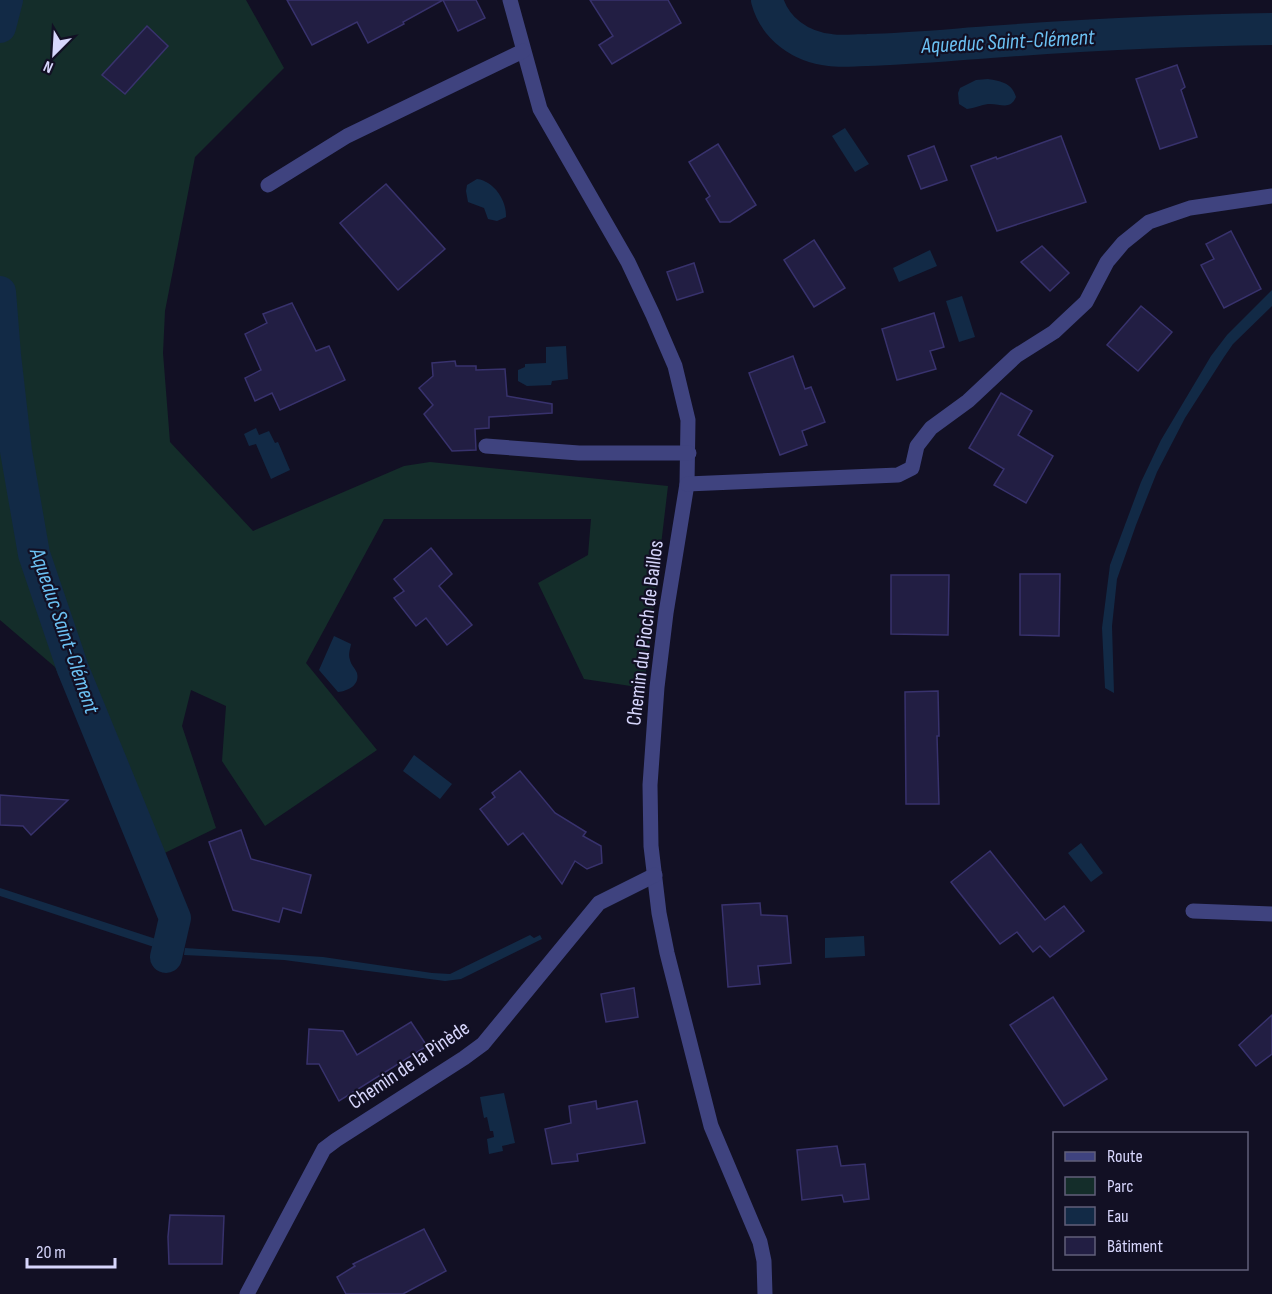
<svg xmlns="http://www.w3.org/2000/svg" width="1272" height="1294" viewBox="0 0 1272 1294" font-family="'Sofia Sans Condensed',sans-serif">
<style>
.green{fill:#142d2a}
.water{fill:#122a46}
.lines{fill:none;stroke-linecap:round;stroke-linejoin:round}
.canal{stroke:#122a46;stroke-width:32}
.building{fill:#221e43;stroke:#38326d;stroke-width:1.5}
.minor{stroke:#3f437f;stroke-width:15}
.labels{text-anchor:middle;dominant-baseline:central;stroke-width:4.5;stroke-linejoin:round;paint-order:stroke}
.street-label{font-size:21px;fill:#d7d6fc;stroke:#121024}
.water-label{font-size:22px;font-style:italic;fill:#6cc2f4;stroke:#121024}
</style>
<rect width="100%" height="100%" fill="#121024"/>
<polygon class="green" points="0,0 246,0 284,68 195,157 165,311 163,353 170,442 253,531 404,466 430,462 668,486 644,688 584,679 538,583 588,555 591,519 384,519 306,663 377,750 265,826 222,761 226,706 191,690 182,726 216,828 142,864 55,667 0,620 0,452 5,449 0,361"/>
<g class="water">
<path d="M988,79C1001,81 1012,83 1016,97C1010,111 1000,103 988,104C981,105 975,108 967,109L959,104L958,93L960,88L976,80Z"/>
<polygon points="845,128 869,164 855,172 832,136"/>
<path d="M477,179C494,181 507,201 506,217L497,221L488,219L484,208L468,202L466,191L467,185Z"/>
<polygon points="930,250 937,266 899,282 893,268"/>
<polygon points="1272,290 1272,306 1233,344 1224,357 1185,418 1157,472 1136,525 1117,579 1112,626 1114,693 1105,688 1102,628 1110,565 1141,482 1161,440 1211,356 1227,335"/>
<polygon points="962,296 975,337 959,342 946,301"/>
<polygon points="566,346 568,379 552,381 551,385 527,386 518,381 518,370 525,367 525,364 546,363 546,347"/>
<polygon points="256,428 259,435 269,431 275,443 278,442 290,470 271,479 256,444 249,446 244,434"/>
<path d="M334,636L351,644C350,650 348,654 350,660C351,665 355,668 357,673C360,685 348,691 338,692L319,670Z"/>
<polygon points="414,755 452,784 440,799 403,771"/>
<polygon points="1081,843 1103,873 1091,882 1068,853"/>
<polygon points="0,888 159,940 157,948 0,896"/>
<polygon points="530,935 534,938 540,935 542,939 461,979 445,981 284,960 184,955 185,948 323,957 432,973 450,974"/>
<polygon points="864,936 865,956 825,958 825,938"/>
<polygon points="504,1093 515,1143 502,1146 503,1151 489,1154 487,1139 494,1137 493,1131 490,1131 487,1117 484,1118 480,1097"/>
</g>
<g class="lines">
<g class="canal">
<path d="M767,0C775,29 801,47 830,50C842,52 855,50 867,50C908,49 949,45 990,42C1084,35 1178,30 1272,29"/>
<polyline points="0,27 7,0"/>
<polyline points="0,292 5,355 16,451 34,554 73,669 175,918 166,957"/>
</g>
</g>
<g class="building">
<polygon points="287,0 476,0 485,18 458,31 443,0 403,22 404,24 368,43 357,22 312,45"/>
<polygon points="590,0 668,0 681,23 612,64 599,45 613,36"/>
<polygon points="147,26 168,46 125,94 102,75"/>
<polygon points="1177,65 1185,87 1181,90 1197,137 1160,149 1136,79"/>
<polygon points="1061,136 1086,202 997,231 971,166 996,157 997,159"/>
<polygon points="718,144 756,205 730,222 720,222 706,199 710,196 689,162"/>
<polygon points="934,146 947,180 921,189 908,156"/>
<polygon points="386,184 445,249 398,290 340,223"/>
<polygon points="1231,231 1261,289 1224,308 1201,265 1214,259 1206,244"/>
<polygon points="814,240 845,288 814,307 784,260"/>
<polygon points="1042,246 1069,273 1050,291 1021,262"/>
<polygon points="694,263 703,292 677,300 667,272"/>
<polygon points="292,303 316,351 329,346 345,380 280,410 272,393 255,401 245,378 261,370 245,334 267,323 263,314"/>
<polygon points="1141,306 1172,332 1138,371 1107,345"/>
<polygon points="934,313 944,347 930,351 936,369 897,380 882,329"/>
<polygon points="793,356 805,389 811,387 825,422 802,431 807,445 780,455 749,373"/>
<polygon points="455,361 456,366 476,366 476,370 505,369 507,396 552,404 552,413 489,417 489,428 475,429 476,450 452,451 424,414 433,405 419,388 433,376 432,363"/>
<polygon points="1001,393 1032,411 1018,435 1053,456 1026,503 994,485 1004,469 969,448"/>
<polygon points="431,548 452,574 439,586 472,625 447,645 426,618 416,626 394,598 404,591 394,579"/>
<polygon points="1020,574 1060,574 1059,636 1020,635"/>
<polygon points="891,575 949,575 948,635 891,634"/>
<polygon points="938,691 939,736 937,736 939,804 906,804 905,692"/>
<polygon points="520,771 555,813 586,832 583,836 601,846 602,863 587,869 575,861 562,884 523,833 508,845 480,809 495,797 492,793"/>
<polygon points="0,795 68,800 31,835 23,826 0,825"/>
<polygon points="241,830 251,859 311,875 301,913 283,908 279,922 233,910 209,842"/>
<polygon points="990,851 1045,920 1064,906 1084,931 1050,957 1040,946 1033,952 1017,932 1000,944 951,882"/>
<polygon points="760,903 761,915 787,916 791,963 758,966 760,984 728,987 722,905"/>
<polygon points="634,988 638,1017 606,1022 601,994"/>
<polygon points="1053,997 1107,1079 1064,1106 1010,1025"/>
<polygon points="1272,1015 1272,1054 1256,1066 1239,1045"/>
<polygon points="411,1022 427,1046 339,1101 319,1064 307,1064 309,1029 343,1031 357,1055"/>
<polygon points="596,1101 597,1109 637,1101 645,1143 577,1154 578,1161 552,1164 545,1129 571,1123 569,1106"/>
<polygon points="837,1146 841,1166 865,1164 869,1199 844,1202 842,1195 802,1200 797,1150"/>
<polygon points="170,1215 224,1216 222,1264 169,1264 168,1237"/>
<polygon points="424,1229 446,1271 403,1294 346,1294 337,1277 355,1266 353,1264"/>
</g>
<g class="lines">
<g class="minor">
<polyline points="510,0 540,109 628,262 653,315 675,366 688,420 687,484 666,613 657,687 650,785 651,846 659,913 667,953 711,1126 760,1242 764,1261 765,1294"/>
<polyline points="268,185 347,136 523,51"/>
<polyline points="486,446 579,453 689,453"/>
<polyline points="687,484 898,475 912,468 917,446 931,428 968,401 1016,356 1054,332 1086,302 1107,262 1123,243 1149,222 1190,208 1272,196"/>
<polyline points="1193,911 1272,914"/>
<polyline points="247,1294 324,1149 336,1140 464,1058 483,1044 599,903 655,875"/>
</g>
</g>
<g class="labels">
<g class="street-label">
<text transform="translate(645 633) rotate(-83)">Chemin du Pioch de Baillos</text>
<text transform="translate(409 1065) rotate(-34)">Chemin de la Pinède</text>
</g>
<g class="water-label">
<text transform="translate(1008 42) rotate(-3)">Aqueduc Saint-Clément</text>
<text transform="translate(64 631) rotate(71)">Aqueduc Saint-Clément</text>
</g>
</g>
<rect x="1053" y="1132" width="195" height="138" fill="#121024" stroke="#615f7a" stroke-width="1.5"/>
<rect x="1065" y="1152" width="30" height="9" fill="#3f437f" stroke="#615f7a" stroke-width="1.5"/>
<text x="1107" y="1162" font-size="18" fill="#d7d6fc">Route</text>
<rect x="1065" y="1177" width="30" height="18" fill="#142d2a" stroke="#615f7a" stroke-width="1.5"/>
<text x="1107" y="1192" font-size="18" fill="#d7d6fc">Parc</text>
<rect x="1065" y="1207" width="30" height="18" fill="#122a46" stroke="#615f7a" stroke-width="1.5"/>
<text x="1107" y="1222" font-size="18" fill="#d7d6fc">Eau</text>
<rect x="1065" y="1237" width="30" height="18" fill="#221e43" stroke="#615f7a" stroke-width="1.5"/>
<text x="1107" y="1252" font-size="18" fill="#d7d6fc">Bâtiment</text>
<g transform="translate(54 54) rotate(204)" stroke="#121024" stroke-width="4.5" paint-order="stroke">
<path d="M0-4.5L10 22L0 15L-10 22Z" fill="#d7d6fc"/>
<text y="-9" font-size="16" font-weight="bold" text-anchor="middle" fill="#d7d6fc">N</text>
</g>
<path d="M27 1258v9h88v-9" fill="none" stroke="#d7d6fc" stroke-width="3"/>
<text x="36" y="1258" font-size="18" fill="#d7d6fc" stroke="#121024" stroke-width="4.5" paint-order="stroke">20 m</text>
</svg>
